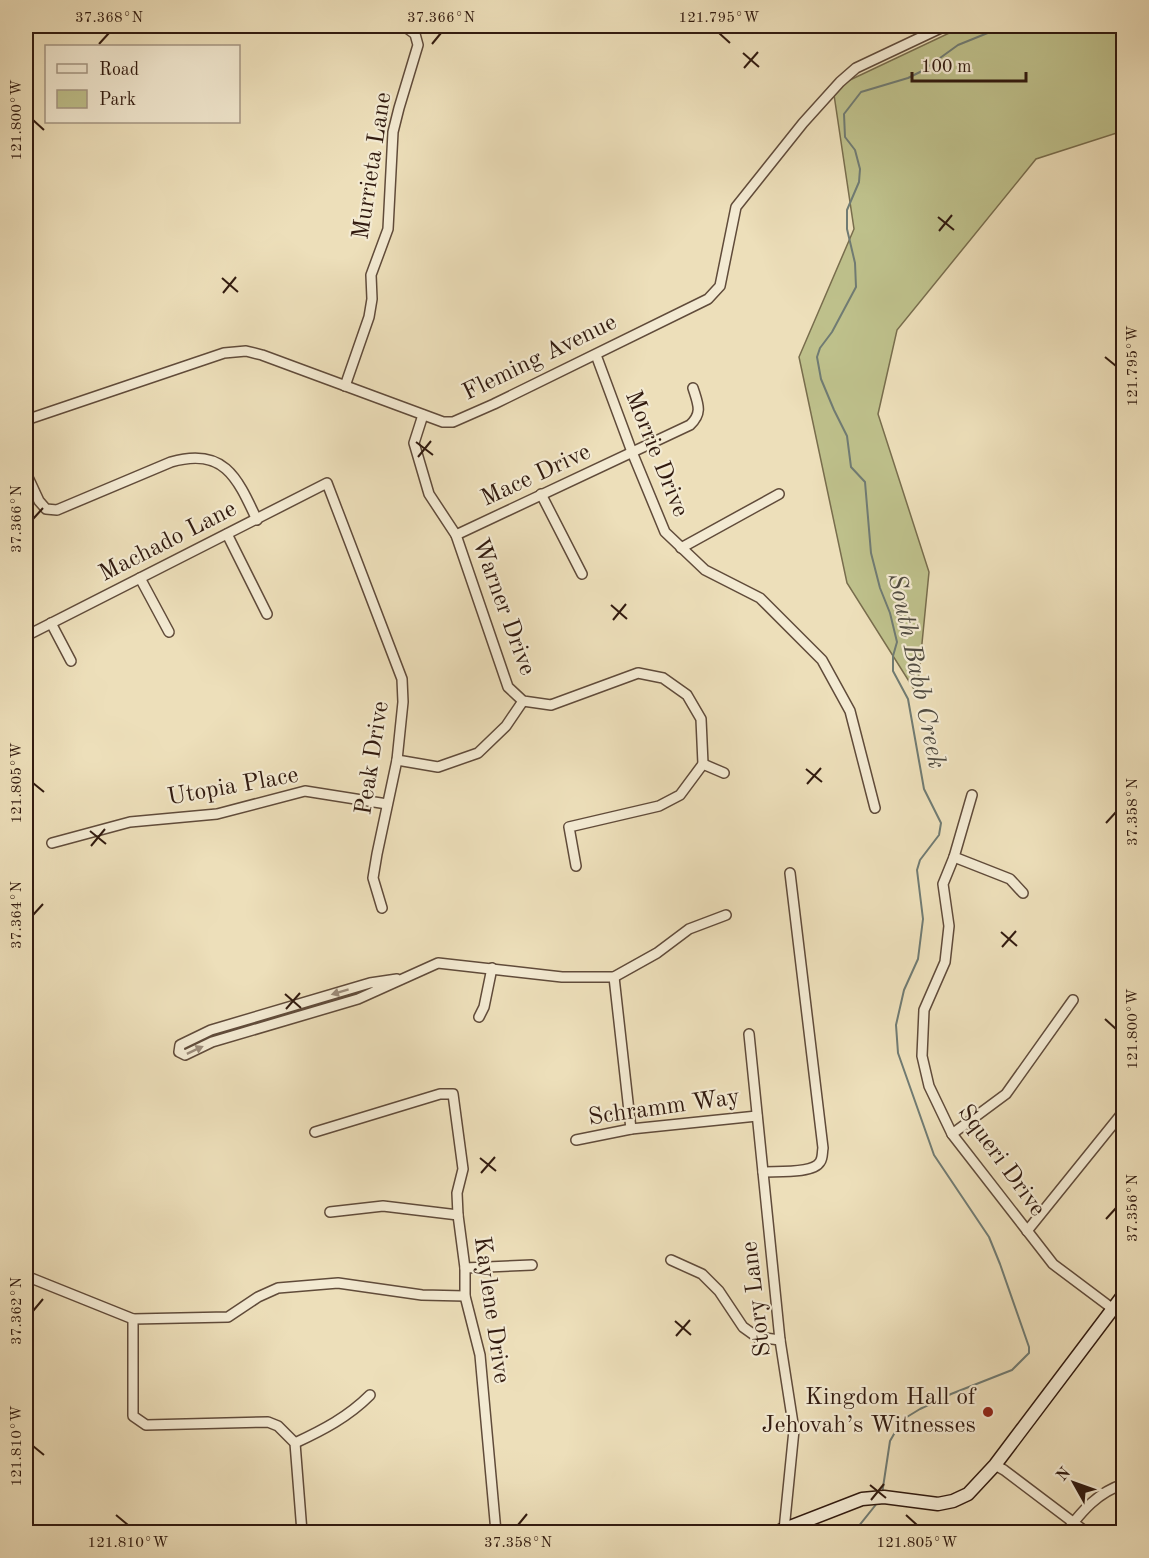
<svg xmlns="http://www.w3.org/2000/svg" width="1149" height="1558" viewBox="0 0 1149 1558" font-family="'Old Standard TT',serif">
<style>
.green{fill:#bec08b;stroke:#786d4d;stroke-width:1.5}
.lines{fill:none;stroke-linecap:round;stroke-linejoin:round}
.stream{stroke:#707b73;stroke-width:2}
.street-casing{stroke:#604b3a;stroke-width:12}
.secondary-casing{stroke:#311a0f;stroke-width:15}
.street{stroke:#f3ead2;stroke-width:9}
.secondary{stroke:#f3ead2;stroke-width:12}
.oneway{fill:#9c8c7a}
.ticks{fill:none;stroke:#311a0f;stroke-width:2}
.poi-dot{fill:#8f2418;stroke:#f3ead2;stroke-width:2}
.labels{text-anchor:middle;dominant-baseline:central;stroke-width:4.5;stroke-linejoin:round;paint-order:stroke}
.street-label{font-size:24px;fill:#311a0f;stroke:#f3ead2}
.poi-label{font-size:24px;fill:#311a0f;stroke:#f3ead2;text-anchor:end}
.water-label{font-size:26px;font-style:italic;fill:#504b41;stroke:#f3ead2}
.neatline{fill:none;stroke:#311a0f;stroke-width:2}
.ticks-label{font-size:15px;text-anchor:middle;fill:#311a0f}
</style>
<rect width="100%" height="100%" fill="#eddfba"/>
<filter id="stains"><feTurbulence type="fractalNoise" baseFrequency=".00333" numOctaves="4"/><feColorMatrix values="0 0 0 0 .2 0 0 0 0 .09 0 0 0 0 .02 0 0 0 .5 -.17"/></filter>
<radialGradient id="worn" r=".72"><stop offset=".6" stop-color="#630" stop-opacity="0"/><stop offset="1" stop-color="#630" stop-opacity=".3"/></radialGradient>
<polygon class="green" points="964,26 1123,26 1123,131 1036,159 897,330 878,414 929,572 917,694 847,583 799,357 854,229 833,88"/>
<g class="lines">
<g class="stream">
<polyline points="882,1494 890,1441 902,1420 920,1409 951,1394 1012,1370 1029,1353 1029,1347 1000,1264 989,1237 934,1155 898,1053 896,1025 904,990 918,959 923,919 917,870 920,860 939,835 941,823 924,789 908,699 893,671 893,656 897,642 890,613 880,588 871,553 865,482 851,467 847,436 834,410 821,379 817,357 820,348 832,332 856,287 855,263 847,229 847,210 859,182 860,169 855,150 845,137 844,114 861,92 908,78 922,71 958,45 1005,26"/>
<polyline points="854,1532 878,1502"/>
</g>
<defs>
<g id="street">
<polyline points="596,355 632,452 665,532 705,570 760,598 822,660 850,711 875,808"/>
<polyline points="345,386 369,317 372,299 371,275 388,229 393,132 399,108 418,45 415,34 404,26"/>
<polyline points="423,415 414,443 429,494 456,535 508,687 523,701 551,705 638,673 663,678 687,695 701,719 703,764 680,795 659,806 569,827 576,866"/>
<polyline points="26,420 224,353 246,351 262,355 443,422 453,422 494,404 708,299 720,286 736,207 803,123 840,82 856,68 945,26"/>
<path d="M26,473L39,501L46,509L57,510L171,462C224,447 237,477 257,520"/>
<polyline points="541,494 582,574"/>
<polyline points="227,534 267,614"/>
<path d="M456,535L690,425C703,413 698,404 693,388"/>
<polyline points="681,548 779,494"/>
<polyline points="140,578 169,632"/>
<polyline points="51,623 71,661"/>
<polyline points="26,636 327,483 402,679 403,702 397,760 377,854 373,878 382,908"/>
<polyline points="397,760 438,767 478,753 506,726 523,701"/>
<polyline points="703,764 724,773"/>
<polyline points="972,795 954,857 943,884 949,926 945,962 924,1010 922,1056 929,1086 952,1134 1053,1264 1113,1309"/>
<polyline points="52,843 130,822 217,814 305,791 387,804"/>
<polyline points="954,857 1010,879 1023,893"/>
<polyline points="614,977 631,1129"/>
<polyline points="397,979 370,983 211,1030 180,1045 179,1052 185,1055 212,1042 358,999 438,963 562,977 614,977 657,953 689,929 726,915"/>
<polyline points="479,1017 484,1007 492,968"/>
<polyline points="749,1034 780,1340 794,1430 784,1530"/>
<polyline points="315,1132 440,1094 453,1094 463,1169 457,1193 458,1215 465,1268 465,1296 480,1355 496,1532"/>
<polyline points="952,1134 1006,1094 1073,1000"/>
<polyline points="576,1140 631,1129 757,1116"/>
<path d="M763,1172C776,1171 813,1174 820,1162C823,1158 822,1153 823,1148L790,873"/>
<polyline points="330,1212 383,1206 458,1215"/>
<polyline points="1027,1231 1119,1117 1124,1114"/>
<polyline points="671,1260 702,1274 719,1291 743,1327 757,1337 780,1340"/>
<polyline points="465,1268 532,1265"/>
<polyline points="26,1276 133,1319 228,1317 258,1297 278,1288 338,1283 422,1295 465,1296"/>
<polyline points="133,1319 133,1416 146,1425 268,1422 278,1426 295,1443 302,1532"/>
<path d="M295,1443C323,1430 348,1417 370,1395"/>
<polyline points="995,1465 1004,1470 1086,1532"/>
<path d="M1066,1532C1082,1511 1098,1492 1124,1484"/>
</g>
<polyline id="secondary" points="777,1532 862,1499 884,1497 938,1504 953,1501 968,1494 995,1465 1124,1294"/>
</defs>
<use href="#street" class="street-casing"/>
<use href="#secondary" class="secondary-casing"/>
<use href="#street" class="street"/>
<use href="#secondary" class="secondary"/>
</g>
<defs><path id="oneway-solid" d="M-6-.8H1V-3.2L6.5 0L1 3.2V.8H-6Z" transform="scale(1.5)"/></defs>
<g class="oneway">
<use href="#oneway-solid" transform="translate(340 992) rotate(163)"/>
<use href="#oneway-solid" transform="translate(195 1050) rotate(-25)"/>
</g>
<path class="ticks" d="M719,33L730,43M99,44L109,33M432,44L441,33M743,53L759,67M744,68L758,52M33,120L44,130M938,217L954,230M939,231L952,215M222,278L238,292M223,293L236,277M1105,357L1116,366M416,442L433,455M418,457L431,441M33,519L43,508M611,605L627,619M613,620L626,604M806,769L822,782M33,783L44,792M807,784L821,768M1106,823L1116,812M90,831L106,844M91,846L105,829M33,915L43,904M1001,932L1017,946M1002,947L1016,931M285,994L301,1008M286,1009L300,993M1105,1019L1116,1029M480,1158L496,1171M481,1173L495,1157M1106,1219L1116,1208M33,1311L43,1299M675,1321L691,1335M676,1336L690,1320M33,1446L44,1455M870,1485L886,1498M871,1500L884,1484M116,1515L128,1525M906,1515L917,1525M518,1525L527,1514"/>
<circle class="poi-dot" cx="988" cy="1412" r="6"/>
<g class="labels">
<g class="street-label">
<text transform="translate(373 166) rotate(-81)">Murrieta Lane</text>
<text transform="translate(540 358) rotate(-26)">Fleming Avenue</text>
<text transform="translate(656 454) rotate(68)">Morrie Drive</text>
<text transform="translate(536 476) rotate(-25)">Mace Drive</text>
<text transform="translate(168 542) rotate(-27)">Machado Lane</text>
<text transform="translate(503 607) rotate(70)">Warner Drive</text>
<text transform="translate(373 758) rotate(-81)">Peak Drive</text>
<text transform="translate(233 787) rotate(-10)">Utopia Place</text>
<text transform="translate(664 1108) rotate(-8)">Schramm Way</text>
<text transform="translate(1001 1161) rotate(54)">Squeri Drive</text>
<text transform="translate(757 1299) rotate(-97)">Story Lane</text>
<text transform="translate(491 1310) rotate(82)">Kaylene Drive</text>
</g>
<g class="poi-label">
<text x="976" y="1398">Kingdom Hall of<tspan x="976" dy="28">Jehovah’s Witnesses</tspan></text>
</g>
<g class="water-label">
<text transform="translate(916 671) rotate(78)">South Babb Creek</text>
</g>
</g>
<rect width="1149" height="1558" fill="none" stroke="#eddfba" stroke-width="66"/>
<rect x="45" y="45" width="195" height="78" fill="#f3ead2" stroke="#a59784" stroke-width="1.5"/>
<rect x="57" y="64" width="30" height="9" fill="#f3ead2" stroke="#a59784" stroke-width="1.5"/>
<text x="99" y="75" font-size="18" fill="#311a0f">Road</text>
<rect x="57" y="90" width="30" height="18" fill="#bec08b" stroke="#a59784" stroke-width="1.5"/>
<text x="99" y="105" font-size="18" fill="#311a0f">Park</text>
<g transform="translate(1074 1483) rotate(310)" stroke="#f3ead2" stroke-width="4.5" paint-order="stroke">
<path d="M0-4.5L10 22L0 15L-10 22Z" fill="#311a0f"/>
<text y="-9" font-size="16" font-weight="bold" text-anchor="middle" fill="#311a0f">N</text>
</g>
<path d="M912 72v9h114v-9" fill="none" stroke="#311a0f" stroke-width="3"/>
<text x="921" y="72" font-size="18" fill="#311a0f" stroke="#f3ead2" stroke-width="4.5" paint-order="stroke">100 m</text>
<rect x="33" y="33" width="1083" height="1492" class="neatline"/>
<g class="ticks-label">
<text x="109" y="22">37.368°N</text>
<text x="441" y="22">37.366°N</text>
<text x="719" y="22">121.795°W</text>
<text transform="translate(16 120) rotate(-90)" y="5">121.800°W</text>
<text transform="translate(1132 366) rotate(-90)" y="5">121.795°W</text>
<text transform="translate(16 519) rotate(-90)" y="5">37.366°N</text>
<text transform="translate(16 783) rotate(-90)" y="5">121.805°W</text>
<text transform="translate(1132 812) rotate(-90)" y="5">37.358°N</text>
<text transform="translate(16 915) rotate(-90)" y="5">37.364°N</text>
<text transform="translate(1132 1029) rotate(-90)" y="5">121.800°W</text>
<text transform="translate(1132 1208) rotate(-90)" y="5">37.356°N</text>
<text transform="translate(16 1311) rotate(-90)" y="5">37.362°N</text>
<text transform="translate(16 1446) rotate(-90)" y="5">121.810°W</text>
<text x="128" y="1547">121.810°W</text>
<text x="518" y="1547">37.358°N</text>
<text x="917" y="1547">121.805°W</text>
</g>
<rect width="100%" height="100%" filter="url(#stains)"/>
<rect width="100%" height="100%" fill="url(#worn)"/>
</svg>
